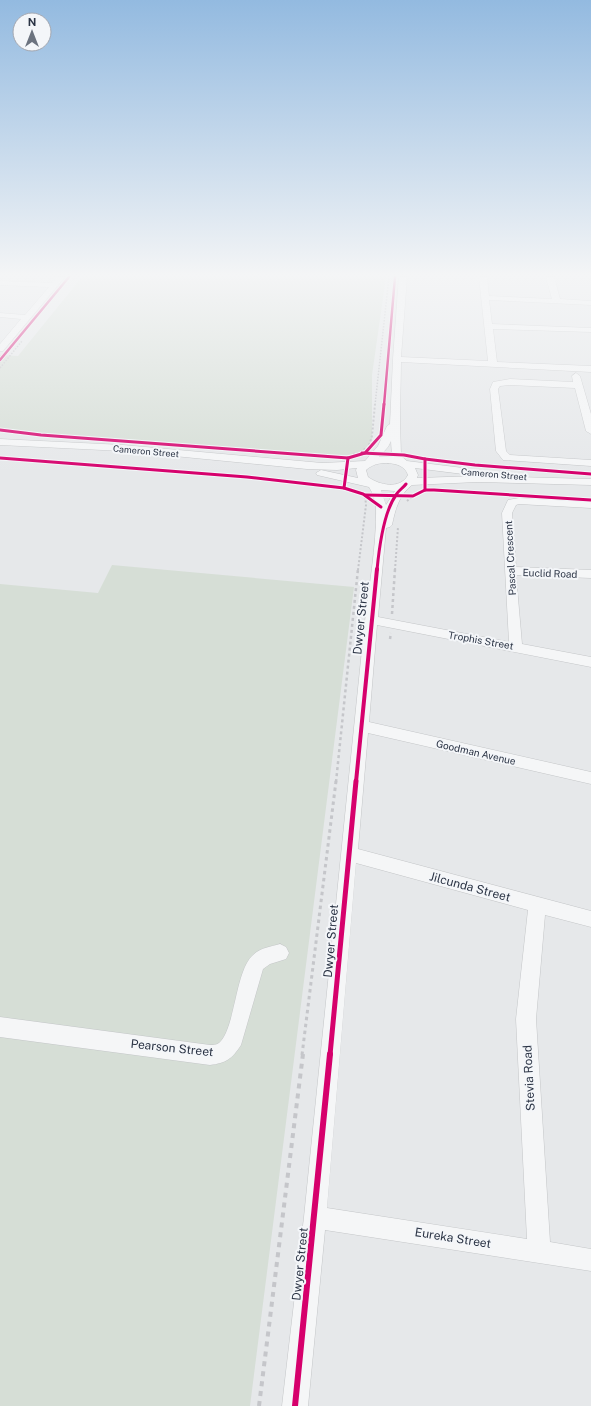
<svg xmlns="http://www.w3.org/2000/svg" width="591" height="1406" viewBox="0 0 591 1406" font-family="'Public Sans',sans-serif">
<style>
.green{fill:#d6ded6}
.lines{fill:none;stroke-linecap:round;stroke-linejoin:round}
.minor-casing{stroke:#c4c6c8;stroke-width:1}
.path-far4{stroke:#c5c6ca;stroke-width:1.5;stroke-dasharray:1.5 1.5;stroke-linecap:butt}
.path-far3{stroke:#c5c6ca;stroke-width:2;stroke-dasharray:2 2;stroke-linecap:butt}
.path-far2{stroke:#c5c6ca;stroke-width:2.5;stroke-dasharray:3 3;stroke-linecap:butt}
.path-far1{stroke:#c5c6ca;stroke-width:3;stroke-dasharray:3.5 3.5;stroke-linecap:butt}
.path{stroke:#c5c6ca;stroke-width:4;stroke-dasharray:5 5;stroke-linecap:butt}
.minor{fill:#f5f6f7;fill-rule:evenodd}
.cycleway-far4-casing{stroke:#f4f6f9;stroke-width:4}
.cycleway-far3-casing{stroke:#f4f6f9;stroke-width:5}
.cycleway-far2-casing{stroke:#f4f6f9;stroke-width:6}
.cycleway-far1-casing{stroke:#f4f6f9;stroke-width:8}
.cycleway-casing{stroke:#f4f6f9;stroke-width:9}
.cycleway-far4{stroke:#d6006c;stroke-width:2.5}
.cycleway-far3{stroke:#d6006c;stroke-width:3}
.cycleway-far2{stroke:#d6006c;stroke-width:4}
.cycleway-far1{stroke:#d6006c;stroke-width:5}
.cycleway{stroke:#d6006c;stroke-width:6}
.labels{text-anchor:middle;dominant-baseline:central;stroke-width:4;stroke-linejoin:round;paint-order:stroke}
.far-street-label{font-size:9px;fill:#2b3445;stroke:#f4f6f9}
.street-label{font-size:10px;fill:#2b3445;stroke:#f4f6f9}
.near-street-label{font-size:12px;fill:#2b3445;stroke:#f4f6f9}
</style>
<rect width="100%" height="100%" fill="#e6e8ea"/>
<g class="green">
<polygon points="82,277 386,277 372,375 372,440 362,454 345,457 0,432 0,355 18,356"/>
<polygon points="112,565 354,587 250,1406 0,1406 0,584 98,593"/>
</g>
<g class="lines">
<defs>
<g id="minor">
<polygon points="57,277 65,277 3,351 0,351 0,344 21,319 0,317 0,313 25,315 49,287 0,285 0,281 52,283"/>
<path d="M399,277H407L401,357L488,361L479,277H487L489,296L552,299L546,277H554L560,299L591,301V305L489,300L492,324L591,328V332L493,329L497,362L591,366V372L401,362L400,420L401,456L407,461L463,468L468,471L463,474L415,468L418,475L417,478L477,476L591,479V485L477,482L412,485C399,495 395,510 392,525L390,527L386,528L378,617L509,642L502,513L508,500L519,498L591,502V508L519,504L516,505L512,513L516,567L591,570V578L516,575L522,644L591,657V667L377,625L369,722L591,772V784L368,733L358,849L591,911V927L545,915L536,1019L550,1242L591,1249V1271L325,1230L308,1406H282L304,1217L364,630C368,591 377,546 376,507C375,500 373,493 369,487L317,475L316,473L321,470L358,478L356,470L357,468L337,470L307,469L123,451L0,445V439L123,445L322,463L365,461L378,446L387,426L390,424L393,359ZM391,441L392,457H379L388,447ZM388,463C397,464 405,466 408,475C400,490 379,485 368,477L366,470C373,464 379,463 388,463ZM381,490L395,491L386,505ZM356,863L528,910L516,1019L527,1239L327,1208Z"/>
<polygon points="576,373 580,376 591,414 591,434 586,431 575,388 510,385 500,386 498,389 506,451 510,455 591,460 591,466 503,460 496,451 490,389 493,382 510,379 573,382 572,376"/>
<path d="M280,944L286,947L289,953L286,959L270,964L263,969L241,1045C232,1059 226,1063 210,1065L0,1037V1017L210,1045C213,1045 216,1045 219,1043C235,1030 235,973 252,956C259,948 270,947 280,944Z"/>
</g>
</defs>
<use href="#minor" class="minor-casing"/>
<g class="path-far4">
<polyline points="0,368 22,341"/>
<polyline points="375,405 389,277"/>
</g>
<g class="path-far3">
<polyline points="369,445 372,436 375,404"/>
<polyline points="353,454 360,453 366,448"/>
<polyline points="407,501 413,496"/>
<polyline points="358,570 366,505 365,495"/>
<polyline points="395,570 398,527"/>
</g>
<g class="path-far2">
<polyline points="392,614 395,569"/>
<polyline points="390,639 391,633"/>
<polyline points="336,782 358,569"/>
</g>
<polyline class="path-far1" points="302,1055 336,781"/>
<polyline class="path" points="259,1406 303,1054"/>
<use href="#minor" class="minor"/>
<defs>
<g id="cycleway-far4">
<polyline points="0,360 69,277"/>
<polyline points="384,405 395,277"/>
</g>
<g id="cycleway-far3">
<polyline points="0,430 41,435 348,458 365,453 381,435 384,404"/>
<polyline points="362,453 404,455 425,459 425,490"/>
<polyline points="0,458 247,477 344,488"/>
<polyline points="348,458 344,488 363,494 381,507"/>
<polyline points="425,459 475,465 591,474"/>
<polyline points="365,495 413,496 425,490 434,490 591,500"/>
<path d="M377,570C379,549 383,513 396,495C398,491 403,488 406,484"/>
</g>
<polyline id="cycleway-far2" points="356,782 377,569"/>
<polyline id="cycleway-far1" points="330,1055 356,781"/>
<polyline id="cycleway" points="295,1406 330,1054"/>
</defs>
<use href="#cycleway-far4" class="cycleway-far4-casing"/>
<use href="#cycleway-far3" class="cycleway-far3-casing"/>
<use href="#cycleway-far2" class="cycleway-far2-casing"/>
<use href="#cycleway-far1" class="cycleway-far1-casing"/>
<use href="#cycleway" class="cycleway-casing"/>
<use href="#cycleway-far4" class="cycleway-far4"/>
<use href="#cycleway-far3" class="cycleway-far3"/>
<use href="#cycleway-far2" class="cycleway-far2"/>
<use href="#cycleway-far1" class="cycleway-far1"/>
<use href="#cycleway" class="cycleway"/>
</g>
<linearGradient id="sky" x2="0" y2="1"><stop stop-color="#93bae0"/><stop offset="0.58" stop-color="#f4f5f6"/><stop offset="1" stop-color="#f4f5f6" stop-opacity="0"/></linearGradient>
<rect width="591" height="474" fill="url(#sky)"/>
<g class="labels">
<g class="far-street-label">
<text transform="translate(146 451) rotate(5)">Cameron Street</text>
<text transform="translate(494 474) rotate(5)">Cameron Street</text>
</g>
<g class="street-label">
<text transform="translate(510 558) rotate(-93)">Pascal Crescent</text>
<text transform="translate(550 573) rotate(2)">Euclid Road</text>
<text transform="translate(481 640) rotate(10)">Trophis Street</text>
<text transform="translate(476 752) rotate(13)">Goodman Avenue</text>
</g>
<g class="near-street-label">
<text transform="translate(361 618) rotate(-84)">Dwyer Street</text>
<text transform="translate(470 887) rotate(15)">Jilcunda Street</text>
<text transform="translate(331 941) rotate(-85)">Dwyer Street</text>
<text transform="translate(172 1048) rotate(6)">Pearson Street</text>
<text transform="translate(529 1078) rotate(-93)">Stevia Road</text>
<text transform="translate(453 1238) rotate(9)">Eureka Street</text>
<text transform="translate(300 1264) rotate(-84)">Dwyer Street</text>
</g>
</g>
<g transform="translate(32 32)"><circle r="19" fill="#f4f6f9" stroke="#a4a8b1"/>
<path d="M0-3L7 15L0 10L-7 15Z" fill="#6c737f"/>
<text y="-6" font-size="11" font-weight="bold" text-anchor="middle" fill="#2b3445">N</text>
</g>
</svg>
